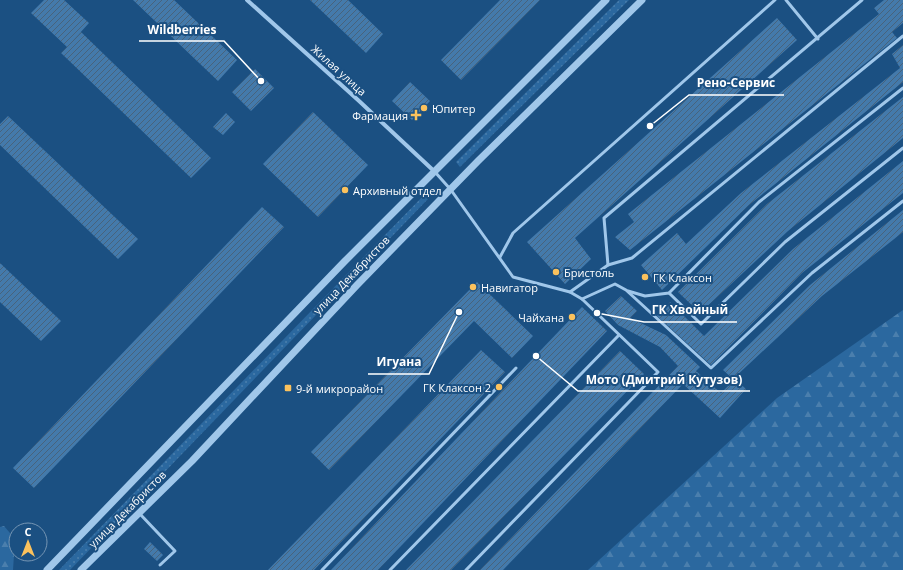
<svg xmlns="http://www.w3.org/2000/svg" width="903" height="570" viewBox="0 0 903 570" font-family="'Open Sans',sans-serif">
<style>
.grass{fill:url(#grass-dots)}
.forest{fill:url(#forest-firs)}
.building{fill:url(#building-hatch)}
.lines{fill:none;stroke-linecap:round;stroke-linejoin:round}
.service{stroke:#a0c7ea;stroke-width:3}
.minor{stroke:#a0c7ea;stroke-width:4}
.tertiary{stroke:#a0c7ea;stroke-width:7}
.poi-dot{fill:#fbc25d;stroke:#1b5082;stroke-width:1.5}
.labels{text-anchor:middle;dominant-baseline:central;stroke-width:4;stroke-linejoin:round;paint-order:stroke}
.street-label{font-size:11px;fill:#fff;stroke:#1b5082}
.poi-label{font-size:11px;fill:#fff;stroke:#1b5082;text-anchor:start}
.leader{fill:none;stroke:#fff;stroke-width:1.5}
.callout-dot{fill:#fff;stroke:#1b5082;stroke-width:1.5}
.callout-label{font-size:12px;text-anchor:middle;font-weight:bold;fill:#fff;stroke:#1b5082;stroke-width:4;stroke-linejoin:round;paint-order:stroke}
</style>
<defs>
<pattern id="grass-dots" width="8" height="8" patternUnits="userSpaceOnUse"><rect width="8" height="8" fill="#2b689f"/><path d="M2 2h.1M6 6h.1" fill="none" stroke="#4b7fad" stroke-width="1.8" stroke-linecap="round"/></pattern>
<pattern id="forest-firs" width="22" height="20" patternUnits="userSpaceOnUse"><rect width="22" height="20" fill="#2b689f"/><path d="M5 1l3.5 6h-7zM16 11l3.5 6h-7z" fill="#4b7fad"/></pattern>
<pattern id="building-hatch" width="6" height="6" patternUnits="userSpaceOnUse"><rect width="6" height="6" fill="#447aab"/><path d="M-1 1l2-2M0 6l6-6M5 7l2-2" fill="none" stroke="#48637c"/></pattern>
</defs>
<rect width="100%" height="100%" fill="#1b5082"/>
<g class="grass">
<polygon points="619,0 629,0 460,167 456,162"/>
<polygon points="425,194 428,199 70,570 59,570"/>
</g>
<g class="forest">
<polygon points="903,310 903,570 588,570 777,398"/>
<polygon points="4,526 15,539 13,570 0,570 0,527"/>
</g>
<g class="building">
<polygon points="44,0 64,0 89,23 68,46 81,32 211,158 191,178 61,53 67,47 31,13"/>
<polygon points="133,0 174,0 237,60 218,81"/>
<polygon points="310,0 348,0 383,34 366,53"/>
<polygon points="500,0 540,0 461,80 441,60"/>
<polygon points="884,0 903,0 903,23 892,32 897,38 630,250 615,237 634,222 628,214 879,14 874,8"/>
<polygon points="777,18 797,40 575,238 591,259 565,284 527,242"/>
<polygon points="903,45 903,82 749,205 662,290 641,265 677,233 686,244 741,193 900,68 892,54"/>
<polygon points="255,69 274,88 251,111 232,92"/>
<polygon points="410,82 430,101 412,120 392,101"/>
<polygon points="903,97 903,138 788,231 700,313 678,292 767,204"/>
<polygon points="313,112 368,165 318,217 263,164"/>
<polygon points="226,113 235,122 223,135 213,127"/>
<polygon points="8,116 138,239 118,259 0,145 0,124"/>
<polygon points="903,161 903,193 802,273 711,365 657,316 670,302 704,336 793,249"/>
<polygon points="262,207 284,227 34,488 13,468"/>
<polygon points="903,210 903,232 822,296 733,379 723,370 810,285"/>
<polygon points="0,263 61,321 41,341 0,302"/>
<polygon points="477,282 533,336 512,358 474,321 329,470 311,452"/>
<polygon points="621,296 637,311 630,318 666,335 700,367 696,371 721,393 735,379 746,389 720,418 683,384 503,570 480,570 678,366 660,347 618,325 605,311"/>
<polygon points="582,307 607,331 378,570 331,570"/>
<polygon points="481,350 505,372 314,570 268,570"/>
<polygon points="620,351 644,374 451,570 406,570"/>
<polygon points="150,542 163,555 157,561 144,549"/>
</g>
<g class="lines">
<g class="service">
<polyline points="786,0 818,39"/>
<polyline points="435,172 451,190 513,277 570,292 582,299 615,284 626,290 711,368 812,273 903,201"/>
<polyline points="500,257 513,233 775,0"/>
<polyline points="608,265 604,218 862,0"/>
<polyline points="628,291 645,296 669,293 759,202 903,88"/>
<polyline points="570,292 608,265 632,258 903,36"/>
<polyline points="669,293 701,324 785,242 903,148"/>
<polyline points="140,514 175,551 160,565"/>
<polyline points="322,570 516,368"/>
<polyline points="390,570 619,335"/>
<polyline points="466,570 658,372 582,299"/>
</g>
<polyline class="minor" points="247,0 358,100 435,172"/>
<g class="tertiary">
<polyline points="47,570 344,262 606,0"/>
<polyline points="81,570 192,461 357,285 478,161 642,0"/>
</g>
</g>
<g class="poi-dot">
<circle cx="424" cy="108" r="4"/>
<path d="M414 109h4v4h4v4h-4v4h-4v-4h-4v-4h4z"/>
<circle cx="345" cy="190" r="4"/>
<circle cx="556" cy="272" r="4"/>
<circle cx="645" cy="277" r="4"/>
<circle cx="473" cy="287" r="4"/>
<circle cx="572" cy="317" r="4"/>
<circle cx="499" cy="387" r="4"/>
<rect x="284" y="384" width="8" height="8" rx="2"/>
</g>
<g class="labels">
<g class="street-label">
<text transform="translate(339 70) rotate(42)">Жилая улица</text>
<text transform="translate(351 275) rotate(-46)">улица Декабристов</text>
<text transform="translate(127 509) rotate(-45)">улица Декабристов</text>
</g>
<g class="poi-label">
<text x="432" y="108">Юпитер</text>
<text x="408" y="115" text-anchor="end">Фармация</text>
<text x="353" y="190">Архивный отдел</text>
<text x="564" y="272">Бристоль</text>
<text x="653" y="277">ГК Клаксон</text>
<text x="481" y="287">Навигатор</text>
<text x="564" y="317" text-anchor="end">Чайхана</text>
<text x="491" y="387" text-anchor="end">ГК Клаксон 2</text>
<text x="296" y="388">9-й микрорайон</text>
</g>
</g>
<path class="leader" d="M261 81L224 41H139M650 126L689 95H784M597 313L644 322H737M459 312L429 374H368M536 356L578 391H750"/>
<g class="callout-dot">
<circle cx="261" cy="81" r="4"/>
<circle cx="650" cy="126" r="4"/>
<circle cx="597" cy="313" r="4"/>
<circle cx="459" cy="312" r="4"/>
<circle cx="536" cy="356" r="4"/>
</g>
<g class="callout-label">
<text x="182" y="34">Wildberries</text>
<text x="736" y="87">Рено-Сервис</text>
<text x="690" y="314">ГК Хвойный</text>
<text x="399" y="366">Игуана</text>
<text x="664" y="384">Мото (Дмитрий Кутузов)</text>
</g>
<g transform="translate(28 542)"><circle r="19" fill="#1b5082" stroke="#7696b4"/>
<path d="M0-3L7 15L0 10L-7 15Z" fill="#fbc25d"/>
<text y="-6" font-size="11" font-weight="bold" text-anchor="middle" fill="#ffffff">С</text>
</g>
</svg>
